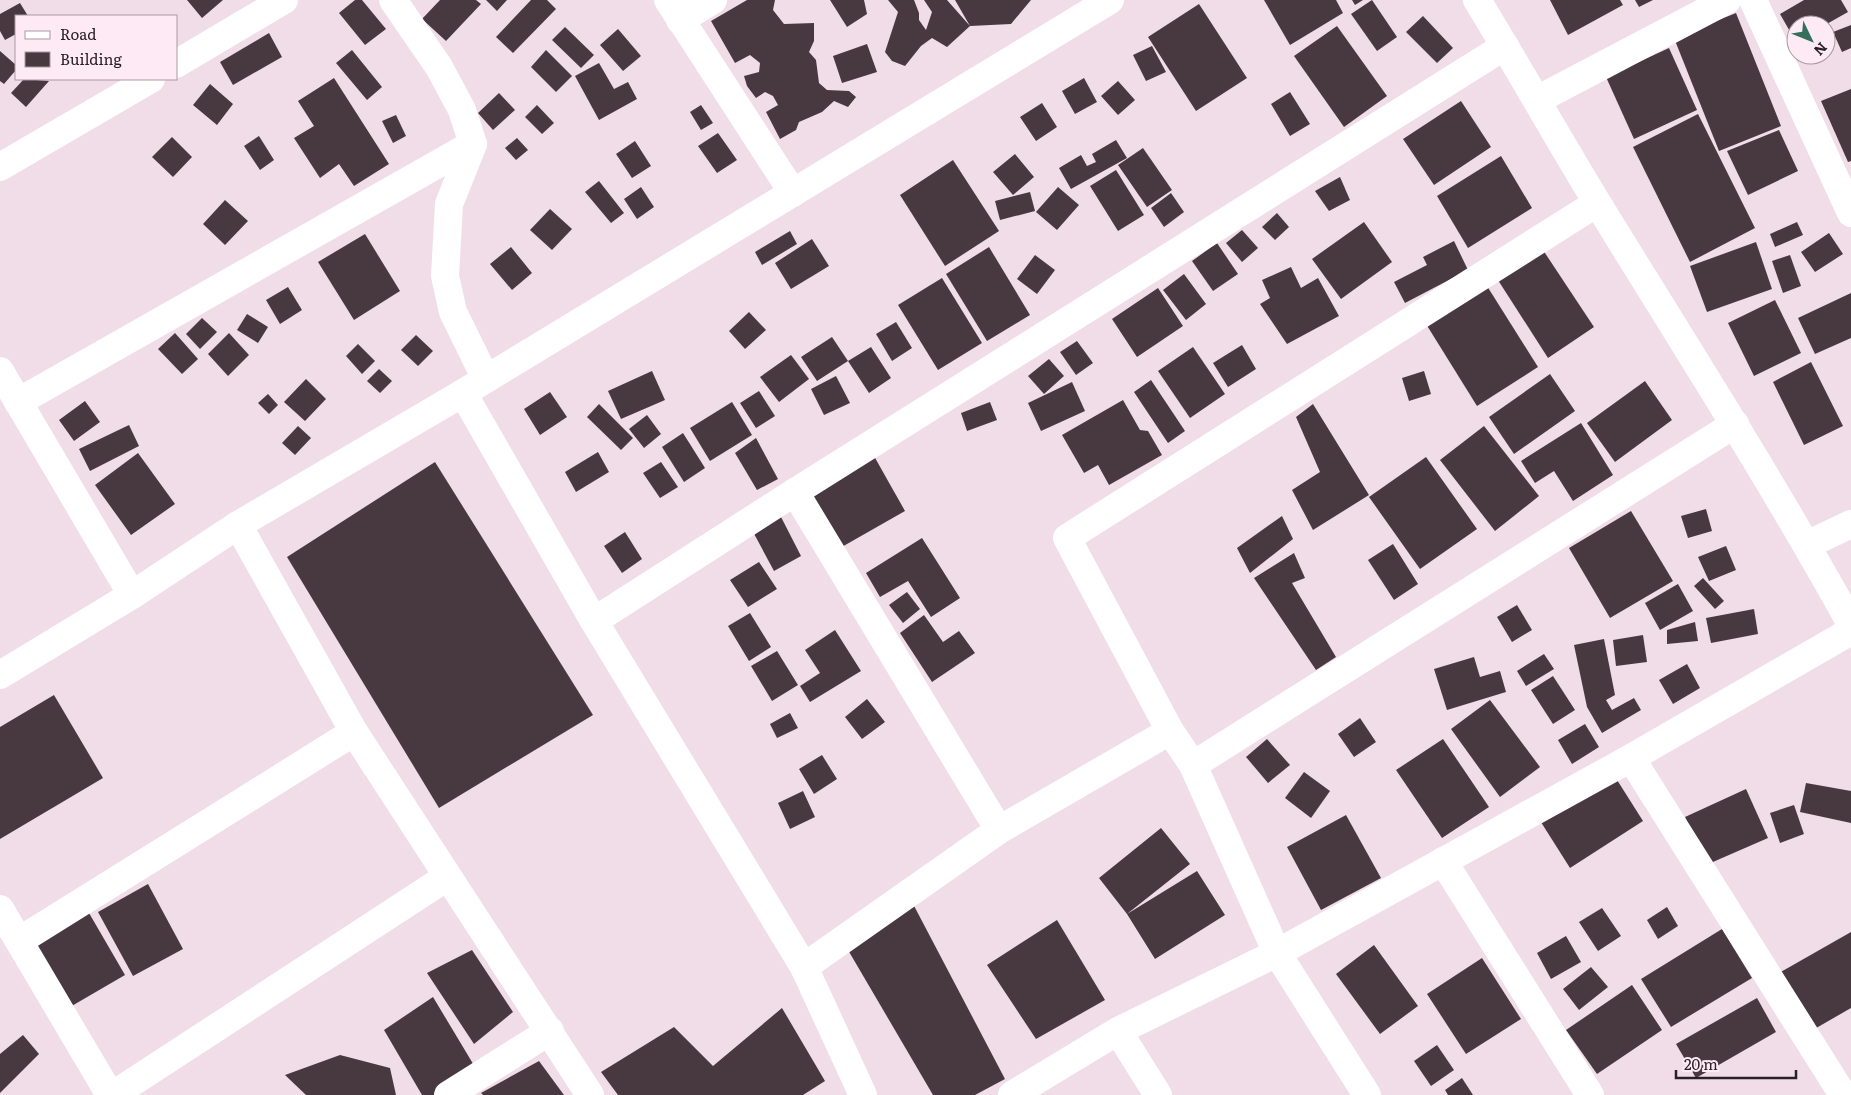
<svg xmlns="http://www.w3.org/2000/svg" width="1851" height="1095" viewBox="0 0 1851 1095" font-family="Literata,serif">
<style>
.building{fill:#483941}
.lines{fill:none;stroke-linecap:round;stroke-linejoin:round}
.minor{stroke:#fff;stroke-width:28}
</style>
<rect width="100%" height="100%" fill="#f1dde7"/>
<g class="building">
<polygon points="187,0 223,0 202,18"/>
<polygon points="355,0 362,0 386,29 365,45 339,13"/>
<polygon points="440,0 476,0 481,4 446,41 422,19"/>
<polygon points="486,0 507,0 497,11"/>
<polygon points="531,0 547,0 556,9 513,53 496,37"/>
<polygon points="747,0 775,0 773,10 784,24 814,23 814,41 809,52 816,60 819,83 827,90 849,91 856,97 848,107 834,101 822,112 799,122 796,130 780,139 766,112 778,105 773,96 765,92 756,98 747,86 744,76 759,72 760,63 750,55 735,63 711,21"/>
<polygon points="830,0 864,0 867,14 847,27"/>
<polygon points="888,0 914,0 919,13 919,20 926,30 932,12 924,0 947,0 970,26 955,0 1031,0 1011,24 970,26 947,47 932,38 921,46 905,66 892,61 885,52 898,12"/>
<polygon points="1264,0 1336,0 1343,13 1290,45"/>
<polygon points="1352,0 1363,0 1355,5"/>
<polygon points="1372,0 1397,37 1377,51 1351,14"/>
<polygon points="1550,0 1620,0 1623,5 1568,35"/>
<polygon points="1635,0 1653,0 1639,7"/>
<polygon points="1804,0 1841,0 1848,12 1825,25 1796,25 1796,42 1780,14"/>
<polygon points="20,3 28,16 16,16 16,34 5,40 0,31 0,14"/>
<polygon points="1199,4 1247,78 1196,111 1148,37"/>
<polygon points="1736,13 1781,126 1719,151 1674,38"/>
<polygon points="1423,16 1453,48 1437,63 1406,32"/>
<polygon points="1851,25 1851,48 1842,52 1833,32"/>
<polygon points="1337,26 1387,96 1344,127 1294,56"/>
<polygon points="565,27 594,55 581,68 552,40"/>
<polygon points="618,29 641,56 623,71 600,45"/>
<polygon points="269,33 282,57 233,85 220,62"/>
<polygon points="867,44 877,72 842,83 833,56"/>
<polygon points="1152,46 1166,72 1146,81 1133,55"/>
<polygon points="1669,48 1697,110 1634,139 1606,77"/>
<polygon points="352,50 382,87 367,100 336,63"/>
<polygon points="546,50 572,76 556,92 531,67"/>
<polygon points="0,51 16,65 16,70 4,84 0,81"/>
<polygon points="599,63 614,89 628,82 637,99 599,120 575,76"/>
<polygon points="334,78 389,164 354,186 339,164 320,178 294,138 314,126 298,101"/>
<polygon points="1084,78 1097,102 1075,114 1062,91"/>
<polygon points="24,79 49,81 26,107 11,93"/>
<polygon points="1118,81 1135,100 1118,115 1101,96"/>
<polygon points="210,84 233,104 217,125 193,105"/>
<polygon points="1851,89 1851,161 1848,162 1821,101"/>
<polygon points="1290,92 1310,124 1290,136 1271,104"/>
<polygon points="499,93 515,110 493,130 478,113"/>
<polygon points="1461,101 1491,147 1434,185 1403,139"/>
<polygon points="1042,103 1057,127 1036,141 1020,117"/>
<polygon points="537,105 554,123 542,134 525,117"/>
<polygon points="701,105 713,123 701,130 690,112"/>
<polygon points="1698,114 1755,228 1690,262 1633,147"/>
<polygon points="396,115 406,136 393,143 382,121"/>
<polygon points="1779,130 1798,171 1748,195 1727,151"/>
<polygon points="718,133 737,160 717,173 698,146"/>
<polygon points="259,136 274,160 260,170 244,146"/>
<polygon points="172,137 192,157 173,177 152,157"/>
<polygon points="517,138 528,150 516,160 505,148"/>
<polygon points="1116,140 1127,158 1071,189 1059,168 1081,155 1087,166 1096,162 1092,154"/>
<polygon points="635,141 651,166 632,178 616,154"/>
<polygon points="1143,148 1172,190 1147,207 1118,165"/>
<polygon points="1015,154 1034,177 1013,195 993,172"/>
<polygon points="1501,156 1532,208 1468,248 1437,196"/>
<polygon points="953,160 999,231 945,266 900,195"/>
<polygon points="1116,170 1144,215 1118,231 1090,186"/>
<polygon points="1340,177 1350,200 1329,211 1315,191"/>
<polygon points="599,181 624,213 611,223 585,192"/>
<polygon points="641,187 654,207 637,219 624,199"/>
<polygon points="1058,187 1079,205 1057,230 1036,212"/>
<polygon points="1030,192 1035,211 1000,220 995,201"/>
<polygon points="1171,193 1184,212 1164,227 1151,208"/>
<polygon points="225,200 248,221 225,245 203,224"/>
<polygon points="550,209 572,229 552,250 530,230"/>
<polygon points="1277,213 1289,227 1275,240 1262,227"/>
<polygon points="1364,222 1392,262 1341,299 1312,259"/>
<polygon points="1797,222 1803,235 1775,247 1770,234"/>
<polygon points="1242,230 1258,248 1242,262 1226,243"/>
<polygon points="790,231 797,244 762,265 755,252"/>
<polygon points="1829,233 1843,254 1815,272 1801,252"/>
<polygon points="365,234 400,291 354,320 318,262"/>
<polygon points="812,239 829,266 791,289 775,263"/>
<polygon points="1454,241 1468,270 1405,303 1394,282 1427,265 1423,257"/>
<polygon points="1756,242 1772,289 1707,312 1690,266"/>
<polygon points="1217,243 1238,274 1213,291 1192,261"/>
<polygon points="511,247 532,273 512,290 490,264"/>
<polygon points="989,247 1030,315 987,341 946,274"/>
<polygon points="1541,247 1594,327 1548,358 1496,277"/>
<polygon points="1035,255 1055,270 1037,294 1017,279"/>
<polygon points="1790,255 1801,286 1783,293 1772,261"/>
<polygon points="1291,267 1301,288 1318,278 1339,316 1287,344 1260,304 1270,298 1262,280"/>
<polygon points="1184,274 1206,304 1186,320 1163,290"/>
<polygon points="942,278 982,343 938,370 898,305"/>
<polygon points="1487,286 1538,367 1477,406 1426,324"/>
<polygon points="288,287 302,310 280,324 266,300"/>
<polygon points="1158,288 1183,326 1137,357 1112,319"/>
<polygon points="1851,293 1851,338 1815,354 1798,318"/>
<polygon points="1775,300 1801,353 1754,376 1728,323"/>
<polygon points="749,312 766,330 745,349 729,331"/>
<polygon points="247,314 268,327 258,343 237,330"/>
<polygon points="202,318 217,332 200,349 186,334"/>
<polygon points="896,322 912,348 892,361 876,334"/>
<polygon points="175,333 198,359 182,374 158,349"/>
<polygon points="229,333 249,355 228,376 208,354"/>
<polygon points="416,335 433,351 418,366 401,350"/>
<polygon points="832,337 848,361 871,347 891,378 869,393 848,361 817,381 801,357"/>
<polygon points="1077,341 1093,363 1076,375 1060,352"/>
<polygon points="358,344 375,361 362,374 346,356"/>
<polygon points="1242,345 1256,369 1228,387 1213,363"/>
<polygon points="1193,347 1225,394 1190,418 1158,371"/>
<polygon points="791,355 809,379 779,402 760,377"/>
<polygon points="1049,359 1064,376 1044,394 1028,376"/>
<polygon points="1811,362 1843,426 1804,445 1773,382"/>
<polygon points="379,369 392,381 380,393 367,381"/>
<polygon points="652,371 665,400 621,419 608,391"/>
<polygon points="1424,371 1431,394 1409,401 1402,378"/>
<polygon points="1550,374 1575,411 1514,454 1489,417"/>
<polygon points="836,376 850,403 824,415 811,389"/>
<polygon points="306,379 326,399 305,421 284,402"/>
<polygon points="1151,380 1185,431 1168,443 1134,392"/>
<polygon points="1645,381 1672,420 1615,462 1587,423"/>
<polygon points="1072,382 1085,411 1041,431 1028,403"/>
<polygon points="759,391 775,416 756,428 740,403"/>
<polygon points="550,392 567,417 540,435 524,409"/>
<polygon points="268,394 278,405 269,414 258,403"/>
<polygon points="1123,400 1140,430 1148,431 1162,455 1109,485 1098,465 1084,473 1062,435"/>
<polygon points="85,401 100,422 74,441 59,420"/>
<polygon points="732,402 752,435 710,461 690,428"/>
<polygon points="990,402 997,420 967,431 961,413"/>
<polygon points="599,404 633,438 621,450 587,417"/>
<polygon points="1313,404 1369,495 1313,530 1292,490 1320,472 1296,417"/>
<polygon points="647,415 661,434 644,448 629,429"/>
<polygon points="1581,423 1613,475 1573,501 1554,471 1535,483 1521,461"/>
<polygon points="129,425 139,446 90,471 79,449"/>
<polygon points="298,426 311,438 295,455 282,443"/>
<polygon points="1484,426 1539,496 1495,531 1440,460"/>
<polygon points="683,433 705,468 684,482 662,447"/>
<polygon points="756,438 778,479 757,490 735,453"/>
<polygon points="598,452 609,472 576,492 565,472"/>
<polygon points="138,453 175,504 131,535 95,485"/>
<polygon points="874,456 905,511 840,548 809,492"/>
<polygon points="1426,457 1477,529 1420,569 1369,497"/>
<polygon points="435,462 593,715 439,808 287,557"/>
<polygon points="661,462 678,487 660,498 643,473"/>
<polygon points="1706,509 1712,531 1688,538 1681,516"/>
<polygon points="1631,511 1673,581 1610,618 1569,548"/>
<polygon points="780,515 801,556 774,571 752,530"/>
<polygon points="1282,516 1293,539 1250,573 1237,548"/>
<polygon points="625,532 642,559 622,573 604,546"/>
<polygon points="922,538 960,598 931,617 908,581 880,597 866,573"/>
<polygon points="1393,544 1418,584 1394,600 1368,560"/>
<polygon points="1726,546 1736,570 1709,581 1698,557"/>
<polygon points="1294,553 1305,578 1292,583 1336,657 1316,670 1254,578"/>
<polygon points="759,562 777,589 748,607 730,580"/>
<polygon points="1703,578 1724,601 1715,609 1694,586"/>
<polygon points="1678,584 1693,611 1660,630 1645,603"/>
<polygon points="907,592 920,609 903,623 889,605"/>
<polygon points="1517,605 1532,630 1512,642 1497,617"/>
<polygon points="1754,609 1758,634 1711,643 1706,618"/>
<polygon points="750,613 771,647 749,661 728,626"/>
<polygon points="924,615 943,642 959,631 975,653 932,682 900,633"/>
<polygon points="1695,622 1698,641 1667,644 1667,630"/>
<polygon points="835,630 861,671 810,702 800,686 820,673 805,650"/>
<polygon points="1643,635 1647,662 1616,666 1613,640"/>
<polygon points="1604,639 1615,695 1606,700 1612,710 1634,698 1641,710 1602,733 1587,707 1574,645"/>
<polygon points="777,651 798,685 772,701 751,666"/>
<polygon points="1544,654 1554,669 1526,686 1517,671"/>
<polygon points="1474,657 1480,677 1500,671 1506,692 1447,710 1434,669"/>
<polygon points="1687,664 1700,688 1673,704 1659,680"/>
<polygon points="1553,676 1575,710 1553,724 1531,690"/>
<polygon points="54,695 103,778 0,839 0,727"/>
<polygon points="867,699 885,722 862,739 845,717"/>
<polygon points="1490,700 1540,767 1500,797 1451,729"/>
<polygon points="790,713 798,728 777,738 770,724"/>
<polygon points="1360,718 1376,742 1354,757 1338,734"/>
<polygon points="1585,724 1599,747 1572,764 1558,740"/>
<polygon points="1267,739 1290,765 1268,783 1246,757"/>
<polygon points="1443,739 1489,807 1442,838 1396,770"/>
<polygon points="822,755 837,779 814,794 799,769"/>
<polygon points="1304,772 1330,791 1311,818 1285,798"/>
<polygon points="1612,772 1643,821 1570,868 1539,819"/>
<polygon points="1806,783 1851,791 1851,823 1800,812"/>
<polygon points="1746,789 1768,838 1706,865 1685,817"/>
<polygon points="803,791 815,817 790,829 778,803"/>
<polygon points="1794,805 1804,834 1780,843 1770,813"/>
<polygon points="1346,815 1381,878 1321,910 1287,847"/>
<polygon points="1161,828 1190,864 1127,914 1197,871 1225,915 1155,959 1127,914 1099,878"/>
<polygon points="148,884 183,949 133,976 98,912"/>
<polygon points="912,902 1005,1079 975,1095 933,1095 848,950"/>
<polygon points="1667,907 1678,926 1658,939 1647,920"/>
<polygon points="1602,908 1621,936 1598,951 1579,922"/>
<polygon points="89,913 125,975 70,1007 34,946"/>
<polygon points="1057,920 1105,1000 1036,1039 987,965"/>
<polygon points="1722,929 1752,978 1671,1027 1641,979"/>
<polygon points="1851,932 1851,1008 1811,1031 1779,973"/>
<polygon points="1566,936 1581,962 1551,979 1537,953"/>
<polygon points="1374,945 1418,1006 1380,1034 1336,974"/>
<polygon points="472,950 513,1012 474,1044 427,973"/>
<polygon points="1482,958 1521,1019 1466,1054 1427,994"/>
<polygon points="1591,967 1608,987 1579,1010 1563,989"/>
<polygon points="1632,985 1662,1030 1597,1074 1566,1030"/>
<polygon points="433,997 478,1072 444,1095 422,1095 384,1030"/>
<polygon points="1757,998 1776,1032 1696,1078 1676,1044"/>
<polygon points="782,1008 825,1081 803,1095 618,1095 601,1072 674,1027 713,1066"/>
<polygon points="23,1035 39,1054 0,1093 0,1054"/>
<polygon points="1437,1045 1454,1070 1431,1086 1414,1061"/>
<polygon points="340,1055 390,1068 396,1095 306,1095 285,1075"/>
<polygon points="539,1061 564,1095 483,1095 481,1093"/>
<polygon points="1462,1078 1473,1095 1448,1095 1445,1090"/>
</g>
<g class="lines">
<g class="minor">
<polyline points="393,0 439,67 462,110 473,144 449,204 445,276 453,312 486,379"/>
<polyline points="668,0 793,193"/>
<path d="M1477,0C1518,67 1557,137 1598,204C1684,344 1772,481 1851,624"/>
<polyline points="1753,0 1851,213"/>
<polyline points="680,20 713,0"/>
<polyline points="176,64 284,0"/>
<polyline points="1537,100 1727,0"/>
<polyline points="0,167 151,79"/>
<polyline points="0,371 132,595"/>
<polyline points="463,393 594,621 804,967 863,1095"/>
<polyline points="18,402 473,144"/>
<polyline points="795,492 999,830"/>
<polyline points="238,525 354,732 590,1095"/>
<polyline points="1807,545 1851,524"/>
<polyline points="594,621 795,492 1505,46"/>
<polyline points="0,675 132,595 238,525 463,393 1110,0"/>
<polyline points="1631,758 1843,1095"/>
<polyline points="1193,765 1735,424"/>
<polyline points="1443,861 1590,1095"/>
<polyline points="0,909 110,1095"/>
<polyline points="19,941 354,732"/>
<polyline points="804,967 999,830 1170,731"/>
<polyline points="1118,1031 1158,1095"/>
<polyline points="113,1095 447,877"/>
<polyline points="448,1095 550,1031"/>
<polyline points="1012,1095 1118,1031 1277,953 1631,758 1851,631"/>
<polyline points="1367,1095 1277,953 1193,765 1170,731 1067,538 1597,203"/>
</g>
</g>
<rect x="15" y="15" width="162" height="65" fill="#feeaf4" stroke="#a89aa1"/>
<rect x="25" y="31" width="25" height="8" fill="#ffffff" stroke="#a89aa1"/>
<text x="60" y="40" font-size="15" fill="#282125">Road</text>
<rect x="25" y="52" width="25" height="15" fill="#483941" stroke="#a89aa1"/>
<text x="60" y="65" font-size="15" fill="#282125">Building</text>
<g transform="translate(1811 40) rotate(133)"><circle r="24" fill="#feeaf4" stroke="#a89aa1"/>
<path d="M0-4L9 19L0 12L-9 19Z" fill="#346f59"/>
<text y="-8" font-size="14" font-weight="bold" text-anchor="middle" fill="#282125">N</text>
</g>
<path d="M1676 1070v8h120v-8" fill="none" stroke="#282125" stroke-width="2.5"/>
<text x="1684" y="1070" font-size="15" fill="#282125" stroke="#feeaf4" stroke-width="4" paint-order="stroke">20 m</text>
</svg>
